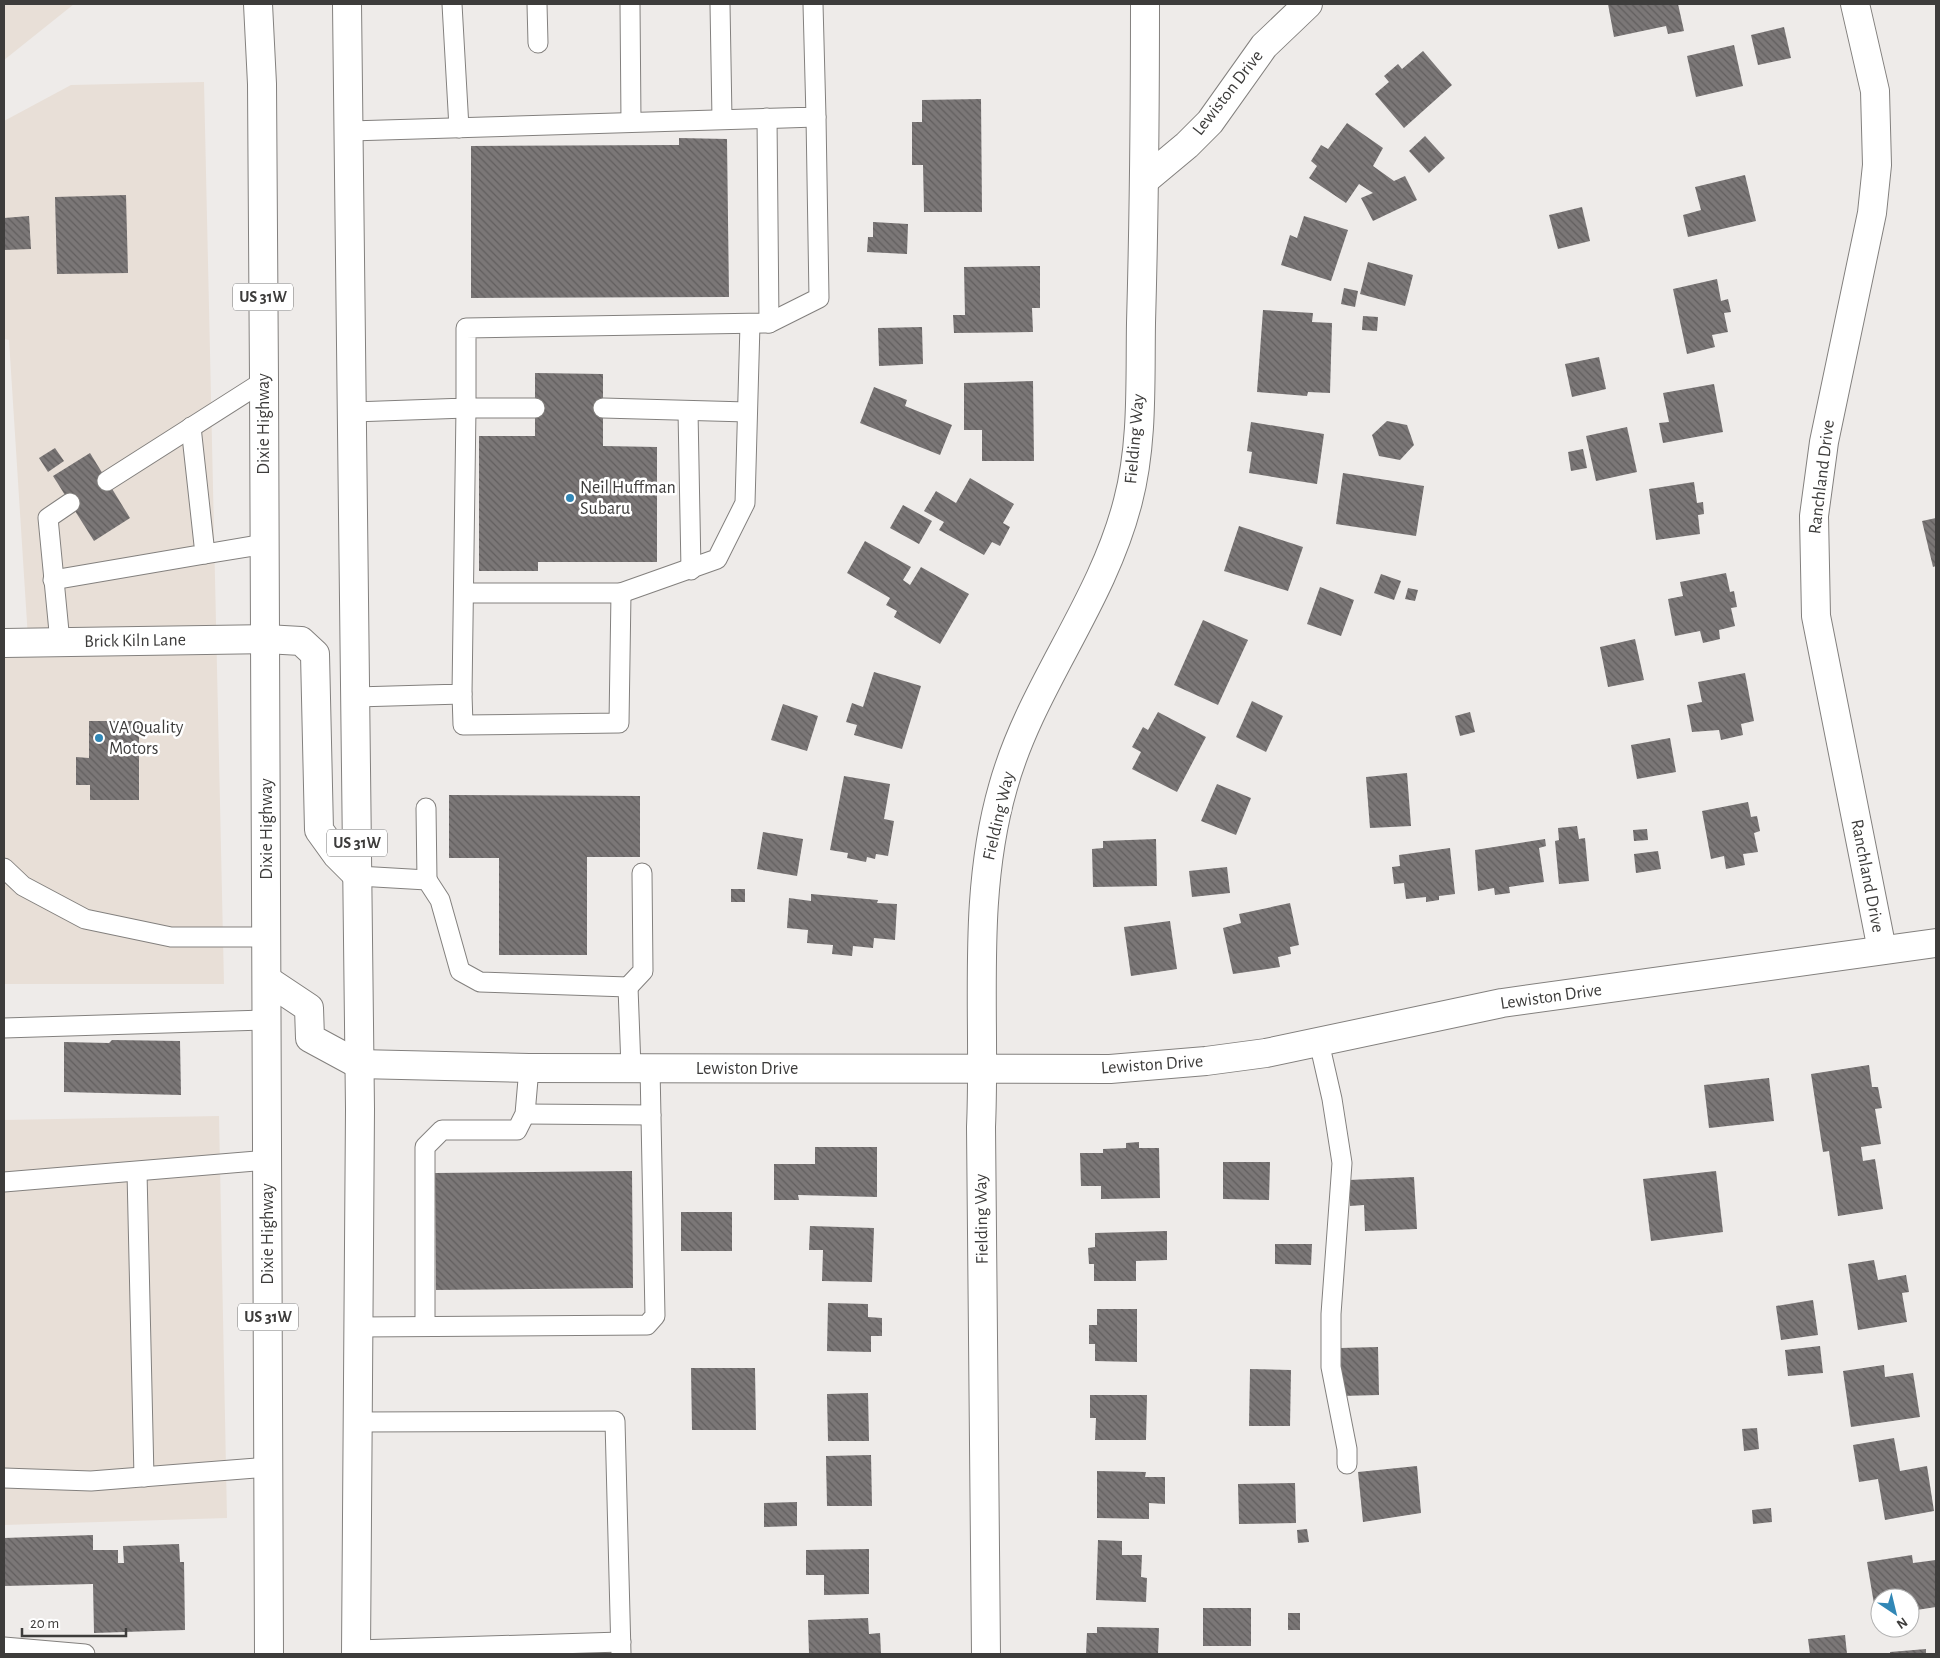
<svg xmlns="http://www.w3.org/2000/svg" width="1940" height="1658" viewBox="0 0 1940 1658" font-family="'Alegreya Sans',sans-serif">
<style>
.built{fill:#e8dfd7}
.building{fill:url(#building-back-hatch)}
.lines{fill:none;stroke-linecap:round;stroke-linejoin:round}
.service-casing{stroke:#83807e;stroke-width:21}
.minor-casing{stroke:#83807e;stroke-width:30}
.primary-casing{stroke:#83807e;stroke-width:30}
.service{stroke:#fff;stroke-width:19}
.minor{stroke:#fff;stroke-width:28}
.primary{stroke:#fff;stroke-width:28}
.poi-dot{fill:#3187b6;stroke:#fff;stroke-width:2}
.labels{text-anchor:middle;dominant-baseline:central;stroke-width:5;stroke-linejoin:round;paint-order:stroke}
.shield{fill:#fff;stroke:#777676;stroke-width:1}
.shield-label{font-size:16px;font-weight:bold;fill:#3d3c3b}
.street-label{font-size:18px;fill:#3d3c3b;stroke:#fff}
.poi-label{font-size:18px;fill:#3d3c3b;stroke:#fff;text-anchor:start}
</style>
<defs>
<pattern id="building-back-hatch" width="6" height="6" patternUnits="userSpaceOnUse" patternTransform="scale(1.25)"><rect width="6" height="6" fill="#7b7777"/><path d="M-1 5l2 2M0 0l6 6M5-1l2 2" fill="none" stroke="#615e5e"/></pattern>
</defs>
<rect width="100%" height="100%" fill="#eeebe9"/>
<g class="built">
<polygon points="4,4 74,4 4,60"/>
<polygon points="204,82 224,984 4,984 4,655 29,654 9,340 4,339 4,121 71,85"/>
<polygon points="219,1116 227,1518 4,1525 4,1120"/>
</g>
<g class="building">
<polygon points="1608,4 1678,4 1684,31 1668,34 1666,26 1614,37"/>
<polygon points="1784,27 1791,58 1758,65 1751,35"/>
<polygon points="1734,45 1743,86 1696,97 1687,56"/>
<polygon points="1423,51 1452,85 1404,128 1375,94 1389,82 1384,76 1398,64 1402,69"/>
<polygon points="981,99 982,212 924,212 923,165 912,165 912,122 922,122 922,100"/>
<polygon points="1347,123 1383,148 1373,166 1394,181 1405,176 1417,200 1373,221 1361,198 1373,193 1359,184 1346,203 1309,178 1317,166 1311,161 1321,145 1328,149"/>
<polygon points="1425,136 1445,158 1429,173 1409,151"/>
<polygon points="679,138 727,139 729,297 471,298 471,146 679,145"/>
<polygon points="1745,175 1756,221 1688,237 1683,215 1701,210 1695,187"/>
<polygon points="126,195 128,273 57,274 55,197"/>
<polygon points="1582,207 1590,241 1558,249 1549,215"/>
<polygon points="29,216 31,249 4,250 4,218"/>
<polygon points="1304,216 1348,230 1331,281 1281,265 1290,235 1297,238"/>
<polygon points="873,222 908,224 907,254 867,252 868,237 873,237"/>
<polygon points="1368,262 1413,275 1405,306 1360,294"/>
<polygon points="1040,266 1040,308 1032,308 1033,332 954,333 953,315 965,315 964,267"/>
<polygon points="1717,279 1721,301 1728,299 1731,312 1724,313 1728,332 1712,335 1715,347 1687,354 1673,289"/>
<polygon points="1344,288 1358,291 1355,307 1341,304"/>
<polygon points="1263,310 1313,313 1312,322 1332,323 1330,393 1308,392 1307,396 1257,392"/>
<polygon points="1363,316 1378,317 1377,331 1362,330"/>
<polygon points="922,327 923,364 879,366 878,328"/>
<polygon points="1599,357 1606,389 1572,397 1565,364"/>
<polygon points="535,373 603,374 603,446 657,447 657,562 538,562 538,571 479,571 479,436 535,436"/>
<polygon points="1033,381 1034,461 982,461 982,430 964,430 964,383"/>
<polygon points="1714,384 1723,432 1663,443 1659,423 1669,422 1663,393"/>
<polygon points="874,387 907,400 905,406 952,425 940,455 860,423"/>
<polygon points="1387,421 1407,425 1414,445 1400,460 1379,456 1372,435"/>
<polygon points="1251,422 1324,434 1317,484 1249,473 1252,452 1247,451"/>
<polygon points="1627,427 1637,472 1596,481 1586,436"/>
<polygon points="55,448 64,461 48,472 39,458"/>
<polygon points="1583,449 1587,468 1571,471 1568,452"/>
<polygon points="90,453 130,518 94,541 53,476"/>
<polygon points="1343,473 1424,486 1416,536 1336,524"/>
<polygon points="970,478 1014,504 1003,523 1010,527 1000,546 992,542 984,555 939,530 944,522 924,511 936,491 956,503"/>
<polygon points="1694,482 1697,503 1703,502 1704,514 1698,515 1700,534 1656,540 1649,489"/>
<polygon points="903,505 932,521 919,544 890,528"/>
<polygon points="1936,518 1936,566 1933,567 1922,521"/>
<polygon points="1239,526 1303,547 1288,591 1224,571"/>
<polygon points="865,541 911,567 903,580 910,585 921,567 969,594 940,644 894,617 897,611 886,605 890,598 847,573"/>
<polygon points="1726,573 1730,592 1734,591 1737,607 1731,608 1735,626 1719,630 1720,639 1703,643 1700,631 1675,636 1668,599 1683,596 1680,582"/>
<polygon points="1381,574 1401,581 1394,600 1374,593"/>
<polygon points="1320,587 1354,600 1341,636 1307,624"/>
<polygon points="1408,588 1418,590 1415,601 1405,599"/>
<polygon points="1203,620 1248,640 1218,705 1174,685"/>
<polygon points="1635,639 1644,680 1608,687 1600,647"/>
<polygon points="874,672 921,686 902,749 854,735 857,725 846,722 852,703 863,707"/>
<polygon points="1745,673 1754,721 1741,724 1743,735 1721,740 1719,730 1692,732 1687,705 1702,702 1698,682"/>
<polygon points="1252,701 1283,716 1266,752 1236,737"/>
<polygon points="783,704 818,716 807,751 771,740"/>
<polygon points="1158,712 1206,737 1177,792 1132,769 1141,752 1132,747 1143,727 1148,730"/>
<polygon points="1470,712 1475,732 1460,736 1455,716"/>
<polygon points="89,721 139,721 139,800 90,800 90,785 76,785 76,757 89,758"/>
<polygon points="1670,738 1676,772 1637,779 1631,745"/>
<polygon points="1407,773 1411,826 1370,828 1366,777"/>
<polygon points="844,776 890,784 884,819 894,821 888,856 876,854 875,859 867,857 866,862 847,858 848,853 830,850"/>
<polygon points="1217,784 1251,798 1236,835 1201,821"/>
<polygon points="449,795 640,796 640,857 587,857 587,955 499,955 499,858 449,858"/>
<polygon points="1748,802 1751,817 1757,816 1760,831 1754,833 1758,852 1743,854 1745,865 1726,869 1724,856 1711,859 1702,811"/>
<polygon points="1577,826 1579,839 1585,838 1589,881 1559,884 1555,841 1559,840 1558,828"/>
<polygon points="1647,829 1648,840 1634,841 1633,830"/>
<polygon points="763,832 803,839 797,876 757,869"/>
<polygon points="1156,839 1157,886 1093,887 1092,849 1103,848 1103,841"/>
<polygon points="1545,839 1546,846 1539,848 1544,882 1509,887 1510,893 1495,895 1494,888 1478,891 1475,850"/>
<polygon points="1450,848 1455,894 1439,896 1439,900 1426,902 1426,897 1406,899 1404,883 1394,884 1392,867 1400,866 1399,855"/>
<polygon points="1658,851 1661,869 1636,873 1634,854"/>
<polygon points="1227,867 1230,893 1192,897 1189,871"/>
<rect x="731" y="889" width="14" height="13"/>
<polygon points="811,894 878,900 877,903 897,904 895,940 874,938 873,948 853,946 852,956 832,954 833,945 807,943 808,930 787,928 789,898 811,901"/>
<polygon points="1290,903 1299,945 1290,947 1291,954 1278,957 1280,967 1233,974 1223,928 1241,923 1239,914"/>
<polygon points="1170,921 1177,969 1131,976 1124,927"/>
<polygon points="112,1040 180,1041 181,1095 64,1092 64,1042 109,1043"/>
<polygon points="1869,1065 1872,1087 1878,1087 1882,1108 1875,1109 1881,1144 1861,1147 1863,1161 1875,1159 1883,1209 1838,1216 1829,1151 1823,1152 1811,1074"/>
<polygon points="1769,1078 1774,1121 1709,1128 1704,1085"/>
<polygon points="1139,1142 1139,1148 1159,1148 1160,1198 1101,1199 1101,1186 1081,1186 1080,1153 1103,1153 1103,1149 1126,1148 1126,1143"/>
<polygon points="815,1147 877,1147 877,1197 798,1195 799,1200 774,1200 774,1164 815,1164"/>
<polygon points="1223,1162 1270,1162 1269,1200 1223,1199"/>
<polygon points="632,1171 633,1288 436,1290 435,1173"/>
<polygon points="1716,1171 1723,1232 1651,1241 1643,1179"/>
<polygon points="1414,1177 1417,1229 1365,1231 1364,1205 1350,1206 1349,1180"/>
<rect x="681" y="1212" width="51" height="39"/>
<polygon points="810,1226 874,1228 872,1282 822,1281 823,1250 809,1250"/>
<polygon points="1167,1231 1167,1260 1136,1261 1136,1281 1094,1281 1094,1264 1089,1264 1088,1248 1095,1247 1095,1233"/>
<polygon points="1275,1244 1312,1244 1311,1265 1275,1264"/>
<polygon points="1874,1260 1878,1280 1906,1275 1909,1292 1902,1293 1907,1322 1858,1330 1848,1264"/>
<polygon points="1813,1300 1818,1335 1781,1340 1776,1306"/>
<polygon points="828,1303 868,1304 868,1317 882,1318 882,1336 871,1336 871,1352 827,1351"/>
<polygon points="1097,1309 1137,1309 1137,1362 1095,1361 1095,1344 1089,1344 1089,1325 1097,1325"/>
<polygon points="1820,1346 1823,1373 1788,1376 1785,1350"/>
<polygon points="1378,1347 1379,1395 1341,1396 1340,1348"/>
<polygon points="1884,1365 1885,1377 1913,1373 1920,1417 1851,1427 1843,1371"/>
<polygon points="691,1368 755,1368 756,1430 692,1430"/>
<polygon points="1250,1369 1291,1370 1290,1426 1249,1426"/>
<polygon points="868,1393 869,1441 828,1441 827,1394"/>
<polygon points="1090,1395 1147,1395 1146,1440 1095,1440 1096,1418 1090,1418"/>
<polygon points="1757,1428 1759,1449 1744,1451 1742,1429"/>
<polygon points="1894,1438 1900,1471 1927,1466 1934,1511 1885,1520 1878,1479 1859,1482 1853,1445"/>
<polygon points="871,1455 872,1506 827,1506 826,1456"/>
<polygon points="1417,1466 1421,1513 1363,1522 1358,1472"/>
<polygon points="1097,1471 1146,1472 1145,1477 1165,1477 1165,1504 1149,1503 1149,1519 1097,1518"/>
<polygon points="1295,1483 1296,1523 1239,1524 1238,1484"/>
<polygon points="797,1502 797,1526 764,1527 764,1503"/>
<polygon points="1771,1508 1772,1522 1753,1524 1752,1510"/>
<polygon points="1307,1529 1309,1542 1298,1543 1297,1530"/>
<polygon points="93,1535 93,1550 118,1550 118,1563 124,1563 123,1546 179,1544 180,1562 184,1562 185,1630 94,1633 93,1584 4,1586 4,1538"/>
<polygon points="1098,1540 1122,1541 1122,1555 1142,1555 1141,1577 1147,1578 1146,1602 1096,1600"/>
<polygon points="869,1549 869,1594 824,1595 824,1575 806,1575 806,1550"/>
<polygon points="1912,1555 1913,1563 1936,1560 1936,1607 1910,1611 1910,1598 1880,1598 1880,1616 1876,1616 1867,1562"/>
<rect x="1203" y="1608" width="48" height="38"/>
<rect x="1288" y="1613" width="12" height="17"/>
<polygon points="868,1618 869,1634 880,1633 881,1654 809,1654 808,1620"/>
<polygon points="1097,1627 1159,1628 1158,1654 1086,1654 1087,1633 1097,1633"/>
<polygon points="1845,1635 1847,1654 1810,1654 1808,1639"/>
<polygon points="1926,1649 1926,1654 1890,1654 1890,1652"/>
</g>
<g class="lines">
<defs>
<g id="service">
<polyline points="452,4 459,128"/>
<polyline points="537,4 538,43"/>
<polyline points="630,4 631,122"/>
<polyline points="720,4 722,119"/>
<polyline points="350,131 816,117 813,4"/>
<polyline points="769,323 819,298 816,117"/>
<polyline points="603,408 747,412"/>
<polyline points="688,411 691,570"/>
<polyline points="353,412 466,408 466,328 769,323 767,118"/>
<polyline points="107,481 264,381"/>
<polyline points="205,554 265,544"/>
<polyline points="53,580 205,554 191,427"/>
<polyline points="621,593 717,559 745,503 750,324"/>
<polyline points="60,642 48,518 70,503"/>
<polyline points="462,694 463,725 619,723 621,593 464,593"/>
<polyline points="356,697 462,694 466,408 535,408"/>
<polyline points="426,808 427,880"/>
<polyline points="4,868 23,886 85,919 171,937 266,937"/>
<polyline points="358,876 427,880 440,900 460,971 480,982 628,987 631,1068"/>
<polyline points="628,987 643,971 642,873"/>
<polyline points="4,1028 265,1020"/>
<polyline points="1319,1042 1332,1099 1342,1163 1331,1314 1331,1367 1347,1449 1347,1464"/>
<polyline points="525,1114 651,1115"/>
<polyline points="137,1172 144,1477"/>
<polyline points="4,1182 267,1160"/>
<polyline points="425,1326 425,1147 442,1130 517,1130 525,1114 529,1068"/>
<polyline points="359,1327 647,1325 655,1316 650,1068"/>
<polyline points="358,1422 615,1421 621,1654"/>
<polyline points="4,1478 91,1481 268,1467"/>
<polyline points="4,1647 85,1654"/>
<polyline points="356,1650 621,1642"/>
</g>
<g id="minor">
<polyline points="1855,4 1875,91 1877,165 1872,213 1824,442 1814,516 1816,616 1882,950"/>
<polyline points="1145,180 1187,145 1210,122 1264,46 1308,4"/>
<polyline points="4,643 266,639"/>
<polyline points="358,1064 529,1068 1110,1069 1206,1061 1266,1053 1502,1003 1936,943"/>
<path d="M986,1654L981,1127C986,1014 971,898 1003,787C1031,686 1102,604 1128,501C1143,444 1140,382 1141,323C1144,216 1145,110 1145,4"/>
</g>
<g id="primary">
<polyline points="258,4 262,84 264,381 269,1654"/>
<polyline points="347,4 360,1109 356,1654"/>
<polyline points="266,639 301,641 315,654 319,830 337,855 358,876"/>
<polyline points="267,980 309,1008 310,1038 358,1064"/>
</g>
</defs>
<use href="#service" class="service-casing"/>
<use href="#minor" class="minor-casing"/>
<use href="#primary" class="primary-casing"/>
<use href="#service" class="service"/>
<use href="#minor" class="minor"/>
<use href="#primary" class="primary"/>
</g>
<g class="poi-dot">
<circle cx="570" cy="498" r="5"/>
<circle cx="99" cy="738" r="5"/>
</g>
<g class="labels">
<g class="shield">
<rect x="233" y="283.5" width="60" height="27" rx="4"/>
<rect x="327" y="829.5" width="60" height="27" rx="4"/>
<rect x="238" y="1303.5" width="60" height="27" rx="4"/>
</g>
<g class="shield-label">
<text x="263" y="297">US 31W</text>
<text x="357" y="843">US 31W</text>
<text x="268" y="1317">US 31W</text>
</g>
<g class="street-label">
<text transform="translate(1228 93) rotate(-52)">Lewiston Drive</text>
<text transform="translate(264 424) rotate(-90)">Dixie Highway</text>
<text transform="translate(1135 439) rotate(-85)">Fielding Way</text>
<text transform="translate(1822 477) rotate(-83)">Ranchland Drive</text>
<text transform="translate(135 641) rotate(-1)">Brick Kiln Lane</text>
<text transform="translate(999 816) rotate(-77)">Fielding Way</text>
<text transform="translate(267 829) rotate(-90)">Dixie Highway</text>
<text transform="translate(1867 876) rotate(79)">Ranchland Drive</text>
<text transform="translate(1551 997) rotate(-8)">Lewiston Drive</text>
<text transform="translate(1152 1065) rotate(-4)">Lewiston Drive</text>
<text x="747" y="1069">Lewiston Drive</text>
<text transform="translate(982 1219) rotate(-91)">Fielding Way</text>
<text transform="translate(268 1234) rotate(-90)">Dixie Highway</text>
</g>
<g class="poi-label">
<text x="580" y="488">Neil Huffman<tspan x="580" dy="21">Subaru</tspan></text>
<text x="109" y="728">VA Quality<tspan x="109" dy="21">Motors</tspan></text>
</g>
</g>
<rect width="1940" height="1658" fill="none" stroke="#3d3c3b" stroke-width="10"/>
<g transform="translate(1895 1613) rotate(145)"><circle r="24" fill="#ffffff" stroke="#b1b1b1"/>
<path d="M0-4L9 19L0 12L-9 19Z" fill="#3187b6"/>
<text y="-8" font-size="14" font-weight="bold" text-anchor="middle" fill="#3d3c3b">N</text>
</g>
<path d="M22 1628v8h104v-8" fill="none" stroke="#3d3c3b" stroke-width="2.5"/>
<text x="30" y="1628" font-size="15" fill="#3d3c3b" stroke="#ffffff" stroke-width="4" paint-order="stroke">20 m</text>
</svg>
